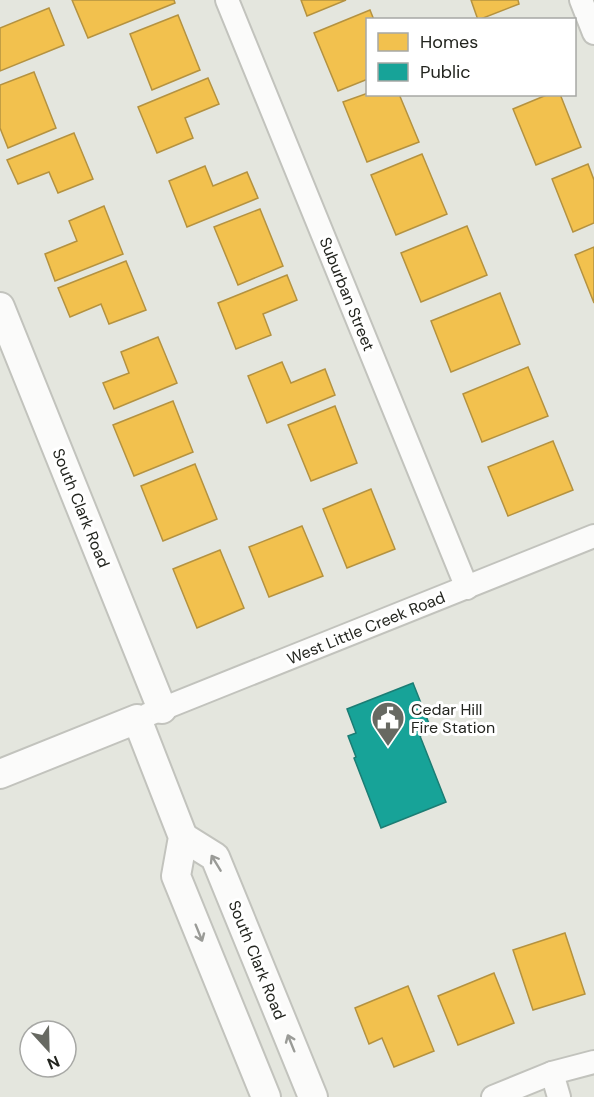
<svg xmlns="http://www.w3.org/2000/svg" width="594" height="1097" viewBox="0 0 594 1097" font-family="'DM Sans',sans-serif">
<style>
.homes{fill:#f2c14e;stroke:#b49240;stroke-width:1.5}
.public{fill:#17a398;stroke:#1b7d74;stroke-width:1.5}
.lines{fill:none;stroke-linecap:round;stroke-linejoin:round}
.minor-casing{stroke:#c2c3bd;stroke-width:26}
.tertiary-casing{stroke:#c2c3bd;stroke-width:32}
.minor{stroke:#fbfbfa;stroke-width:22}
.tertiary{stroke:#fbfbfa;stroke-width:28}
.oneway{stroke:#9a9b97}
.labels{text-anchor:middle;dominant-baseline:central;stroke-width:6;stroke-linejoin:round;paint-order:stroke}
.street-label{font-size:16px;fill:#23251f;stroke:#fff}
.poi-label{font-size:16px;fill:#23251f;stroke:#fff;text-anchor:start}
</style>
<rect width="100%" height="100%" fill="#e4e6de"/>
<g class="homes">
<polygon points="72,0 174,0 175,3 88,38"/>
<polygon points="301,0 346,0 307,16"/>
<polygon points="471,0 518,0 519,4 478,20"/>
<polygon points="49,8 64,45 0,71 0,28"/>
<polygon points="370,10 374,20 368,20 368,79 338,91 314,33"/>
<polygon points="178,15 200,70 152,90 130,34"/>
<polygon points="34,72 56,128 8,148 0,128 0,85"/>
<polygon points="208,78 219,104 185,118 193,138 157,153 138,107"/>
<polygon points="368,93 368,94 399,94 419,142 367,162 343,102"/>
<polygon points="549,94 560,94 581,147 536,165 513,109"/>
<polygon points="74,133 93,179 58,193 49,172 18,184 7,160"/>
<polygon points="422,154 447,214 396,235 371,175"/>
<polygon points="588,164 594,180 594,223 573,232 552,179"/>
<polygon points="205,166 213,186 247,172 258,198 187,227 169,181"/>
<polygon points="104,206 123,254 55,281 45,254 77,241 69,221"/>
<polygon points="260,209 283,266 238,285 214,227"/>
<polygon points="467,226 487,275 421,302 401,253"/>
<polygon points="594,247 594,303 575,255"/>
<polygon points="126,261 146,310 109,324 101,304 70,317 58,288"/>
<polygon points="287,275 297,300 263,314 271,335 236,349 218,303"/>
<polygon points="500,293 520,344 451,372 431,321"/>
<polygon points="158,337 177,383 114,409 103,383 129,373 121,352"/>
<polygon points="282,362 291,383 325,369 335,395 267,423 248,376"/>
<polygon points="528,367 548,416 482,442 463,394"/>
<polygon points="173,401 193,452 134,476 113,425"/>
<polygon points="335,406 357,463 311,481 288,425"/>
<polygon points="553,441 573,490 508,516 488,467"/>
<polygon points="195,464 217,519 163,541 141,486"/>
<polygon points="371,489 395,549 347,568 323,509"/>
<polygon points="302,526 323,576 269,597 249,547"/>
<polygon points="220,550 244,608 197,628 173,569"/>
<polygon points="565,933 585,994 533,1010 513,950"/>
<polygon points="494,973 514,1023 458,1045 438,996"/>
<polygon points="408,986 434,1051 394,1067 382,1038 369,1044 355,1008"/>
</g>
<polygon class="public" points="413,683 432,731 420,736 446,802 381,828 354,758 356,757 348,736 356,733 347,709"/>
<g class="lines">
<defs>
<g id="minor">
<polyline points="227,0 467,588"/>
<polyline points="581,0 594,33"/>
<polyline points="147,715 594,536"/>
<polyline points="552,1073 559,1097"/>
<polyline points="493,1097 552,1073 594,1062"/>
</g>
<g id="tertiary">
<polyline points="0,307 162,709"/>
<polyline points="0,774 137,719 183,837 176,876 266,1097"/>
<polyline points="183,837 215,857 313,1097"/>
</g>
</defs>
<use href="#minor" class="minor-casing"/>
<use href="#tertiary" class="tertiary-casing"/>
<use href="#minor" class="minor"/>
<use href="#tertiary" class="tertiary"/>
</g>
<defs><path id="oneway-shaft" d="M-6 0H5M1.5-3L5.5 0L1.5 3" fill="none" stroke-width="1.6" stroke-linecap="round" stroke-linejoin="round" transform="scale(1.5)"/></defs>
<g class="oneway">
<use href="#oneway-shaft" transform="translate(216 863) rotate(-121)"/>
<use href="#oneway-shaft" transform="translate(199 933) rotate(68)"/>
<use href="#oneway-shaft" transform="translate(291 1043) rotate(-112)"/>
</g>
<defs>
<symbol id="civic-pin" viewBox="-11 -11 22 30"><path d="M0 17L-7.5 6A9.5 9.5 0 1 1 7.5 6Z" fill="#676962" stroke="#fff"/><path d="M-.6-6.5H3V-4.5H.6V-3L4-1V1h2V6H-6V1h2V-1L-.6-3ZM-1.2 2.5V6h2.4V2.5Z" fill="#fff"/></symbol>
</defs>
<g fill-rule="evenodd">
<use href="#civic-pin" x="369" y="699" width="38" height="52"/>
</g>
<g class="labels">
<g class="street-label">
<text transform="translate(347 294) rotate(68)">Suburban Street</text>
<text transform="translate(81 508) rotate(68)">South Clark Road</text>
<text transform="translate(366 628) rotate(-22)">West Little Creek Road</text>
<text transform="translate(257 960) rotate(68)">South Clark Road</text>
</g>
<g class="poi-label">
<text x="411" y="709">Cedar Hill<tspan x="411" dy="18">Fire Station</tspan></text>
</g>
</g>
<rect x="366" y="18" width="210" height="78" fill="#ffffff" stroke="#a7a8a5" stroke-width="1.5"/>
<rect x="378" y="33" width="30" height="18" fill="#f2c14e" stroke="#a7a8a5" stroke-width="1.5"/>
<text x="420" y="48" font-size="18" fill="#23251f">Homes</text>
<rect x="378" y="63" width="30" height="18" fill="#17a398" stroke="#a7a8a5" stroke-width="1.5"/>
<text x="420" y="78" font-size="18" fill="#23251f">Public</text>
<g transform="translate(48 1049) rotate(158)"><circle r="28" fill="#ffffff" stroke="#a7a8a5" stroke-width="1.5"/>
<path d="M0-4.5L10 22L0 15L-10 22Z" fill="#676962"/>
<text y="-9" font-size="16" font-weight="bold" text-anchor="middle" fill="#23251f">N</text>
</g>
</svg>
